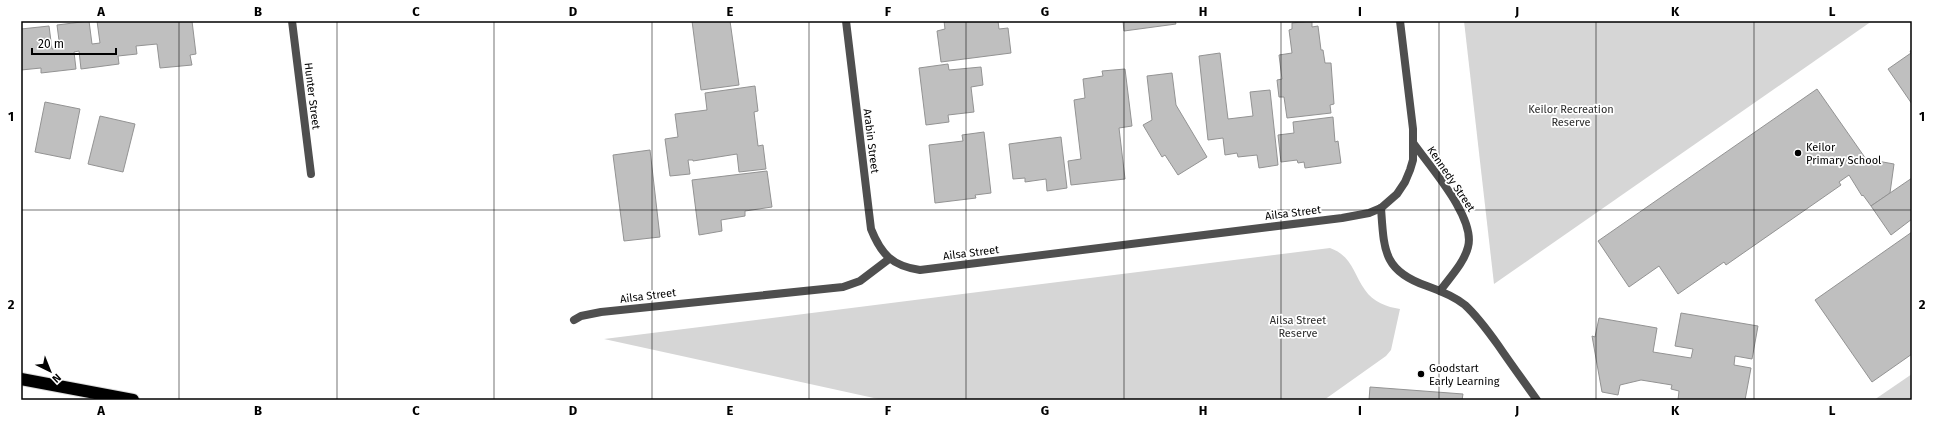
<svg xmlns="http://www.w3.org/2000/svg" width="1933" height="421" viewBox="0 0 1933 421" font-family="'Fira Sans',sans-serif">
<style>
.green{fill:#d6d6d6}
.building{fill:#bfbfbf;stroke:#939393}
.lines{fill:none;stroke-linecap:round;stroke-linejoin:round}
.motorway-casing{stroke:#dbdbdb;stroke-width:14}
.service{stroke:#4f4f4f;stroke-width:8}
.minor{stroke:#4f4f4f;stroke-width:8}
.motorway{stroke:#000;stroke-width:12}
.grid{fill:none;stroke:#000;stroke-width:1;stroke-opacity:0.55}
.poi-dot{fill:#000;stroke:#fff;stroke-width:1.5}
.labels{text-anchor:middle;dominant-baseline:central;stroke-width:3.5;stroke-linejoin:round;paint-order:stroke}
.street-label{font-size:11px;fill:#000;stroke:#fff}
.park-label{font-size:11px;fill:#2d2d2d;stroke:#fff}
.poi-label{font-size:11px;fill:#000;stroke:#fff;text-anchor:start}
.neatline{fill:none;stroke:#000;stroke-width:1.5}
.grid-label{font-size:13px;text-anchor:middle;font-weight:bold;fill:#000}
</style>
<rect width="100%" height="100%" fill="#fff"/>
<g class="green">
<polygon points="1464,21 1872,21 1494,284"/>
<path d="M1330,248C1352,256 1353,273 1365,290C1373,302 1387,307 1400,309L1391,350L1386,356L1324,400H883L604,339Z"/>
<polygon points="1912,374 1912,400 1874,400"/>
</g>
<g class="building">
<polygon points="89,21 92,44 100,43 97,21 192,21 196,54 190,55 192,65 160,68 157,44 136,46 137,54 118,56 119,64 81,69 79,51 74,52 76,69 41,73 41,68 21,70 21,29 49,26 52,49 60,48 57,25"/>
<polygon points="692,21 730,21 739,85 701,90"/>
<polygon points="944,21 998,21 999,29 1008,28 1011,53 941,62 937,31 945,29"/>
<polygon points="1123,21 1175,21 1176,24 1124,31"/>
<polygon points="1312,21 1312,27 1318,26 1321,50 1323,50 1325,63 1331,63 1334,104 1330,105 1331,113 1287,118 1284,97 1279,97 1277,80 1282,79 1279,55 1292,53 1289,30 1292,29 1292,23"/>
<polygon points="1912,50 1912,104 1888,69 1911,53 1910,51"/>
<polygon points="1220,53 1228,119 1253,116 1250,92 1270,90 1278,165 1259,168 1257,155 1238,157 1237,153 1225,155 1223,138 1208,140 1199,56"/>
<polygon points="948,64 949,70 981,67 983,85 971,87 974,112 948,115 949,122 926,125 919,68"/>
<polygon points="1125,69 1132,126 1119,128 1125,179 1071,185 1068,161 1081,159 1074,100 1085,98 1083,79 1103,76 1102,71"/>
<polygon points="1172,73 1176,105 1207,157 1178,175 1165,155 1162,157 1143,125 1152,120 1147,76"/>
<polygon points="755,86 758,111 754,112 758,146 763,145 766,169 739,172 737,154 693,161 693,160 688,160 690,174 670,176 665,139 678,137 675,114 707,110 705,93"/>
<polygon points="1817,89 1866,159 1894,164 1890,193 1871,206 1863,195 1862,196 1849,175 1839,182 1841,185 1726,265 1724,262 1678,294 1659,266 1629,287 1598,241"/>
<polygon points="45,102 80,109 70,159 35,152"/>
<polygon points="100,116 135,124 123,172 88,164"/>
<polygon points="1333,117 1335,142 1338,141 1341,163 1305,168 1304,162 1298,163 1297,160 1281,162 1278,135 1294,133 1293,122"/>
<polygon points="984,132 991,193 975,195 976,198 935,203 929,145 963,141 962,135"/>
<polygon points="1061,137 1067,188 1047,191 1046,179 1025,182 1025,178 1013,179 1009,144"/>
<polygon points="650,150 660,237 624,241 613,155"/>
<polygon points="767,171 772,207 745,211 745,216 721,220 722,231 699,235 692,180"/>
<polygon points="1912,178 1912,219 1891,235 1871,206"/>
<polygon points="1912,232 1912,354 1872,382 1815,300"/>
<polygon points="1681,313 1758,326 1752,359 1735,356 1734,365 1751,368 1745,400 1678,400 1679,391 1671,389 1672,385 1641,380 1620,385 1618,395 1602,392 1592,336 1595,337 1599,318 1657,328 1653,352 1691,358 1693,349 1675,346"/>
<polygon points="1370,387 1463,394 1462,400 1369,400"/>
</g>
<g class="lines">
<defs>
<polyline id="motorway" points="21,379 133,400"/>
</defs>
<use href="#motorway" class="motorway-casing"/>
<path class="service" d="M1414,144C1431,168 1476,218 1468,247C1464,263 1450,277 1440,291"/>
<g class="minor">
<polyline points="292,21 311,174"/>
<path d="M846,21L871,229C881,254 892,266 920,270L1342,218L1369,213L1381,208L1397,194L1405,182L1410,170L1413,160V129L1400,21"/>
<path d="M1381,208C1384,250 1383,271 1427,286C1441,291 1454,296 1465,305C1478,317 1488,331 1498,345C1511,364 1524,382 1537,400"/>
<polyline points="574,320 581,316 601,312 843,287 860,281 889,259"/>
</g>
<use href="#motorway" class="motorway"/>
</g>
<path class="grid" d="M179,21V400M337,21V400M494,21V400M652,21V400M809,21V400M966,21V400M1124,21V400M1281,21V400M1439,21V400M1596,21V400M1754,21V400M21,210H1912"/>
<g class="poi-dot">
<circle cx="1798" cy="153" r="4"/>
<circle cx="1421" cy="374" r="4"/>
</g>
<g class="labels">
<g class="street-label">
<text transform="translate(312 96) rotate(83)">Hunter Street</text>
<text transform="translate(871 141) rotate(83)">Arabin Street</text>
<text transform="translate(1451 179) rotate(56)">Kennedy Street</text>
<text transform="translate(1293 213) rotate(-7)">Ailsa Street</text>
<text transform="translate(971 253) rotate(-7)">Ailsa Street</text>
<text transform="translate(648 296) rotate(-7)">Ailsa Street</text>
</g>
<g class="park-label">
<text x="1571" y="109">Keilor Recreation<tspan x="1571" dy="13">Reserve</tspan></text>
<text x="1298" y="320">Ailsa Street<tspan x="1298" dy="13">Reserve</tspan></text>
</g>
<g class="poi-label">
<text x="1806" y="147">Keilor<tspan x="1806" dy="13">Primary School</tspan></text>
<text x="1429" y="368">Goodstart<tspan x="1429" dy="13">Early Learning</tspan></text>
</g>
</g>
<rect width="1933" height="421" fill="none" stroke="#ffffff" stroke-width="44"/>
<g transform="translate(50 371) rotate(137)" stroke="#ffffff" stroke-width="3" paint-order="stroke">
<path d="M0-3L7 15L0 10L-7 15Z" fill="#000000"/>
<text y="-6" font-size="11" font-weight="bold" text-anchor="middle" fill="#000000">N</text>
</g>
<path d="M32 48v6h84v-6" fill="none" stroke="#000000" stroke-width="2"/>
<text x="38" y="48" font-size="12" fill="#000000" stroke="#ffffff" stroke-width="3" paint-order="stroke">20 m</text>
<rect x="22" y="22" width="1889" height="377" class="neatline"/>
<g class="grid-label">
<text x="101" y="16">A</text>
<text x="258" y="16">B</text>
<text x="416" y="16">C</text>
<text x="573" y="16">D</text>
<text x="730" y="16">E</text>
<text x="888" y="16">F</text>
<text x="1045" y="16">G</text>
<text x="1203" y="16">H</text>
<text x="1360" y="16">I</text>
<text x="1517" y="16">J</text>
<text x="1675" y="16">K</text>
<text x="1832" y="16">L</text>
<text x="11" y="121">1</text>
<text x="1922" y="121">1</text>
<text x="11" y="309">2</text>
<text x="1922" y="309">2</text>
<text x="101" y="415">A</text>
<text x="258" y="415">B</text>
<text x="416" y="415">C</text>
<text x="573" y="415">D</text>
<text x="730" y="415">E</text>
<text x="888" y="415">F</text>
<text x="1045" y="415">G</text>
<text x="1203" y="415">H</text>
<text x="1360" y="415">I</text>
<text x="1517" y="415">J</text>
<text x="1675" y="415">K</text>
<text x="1832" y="415">L</text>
</g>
</svg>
